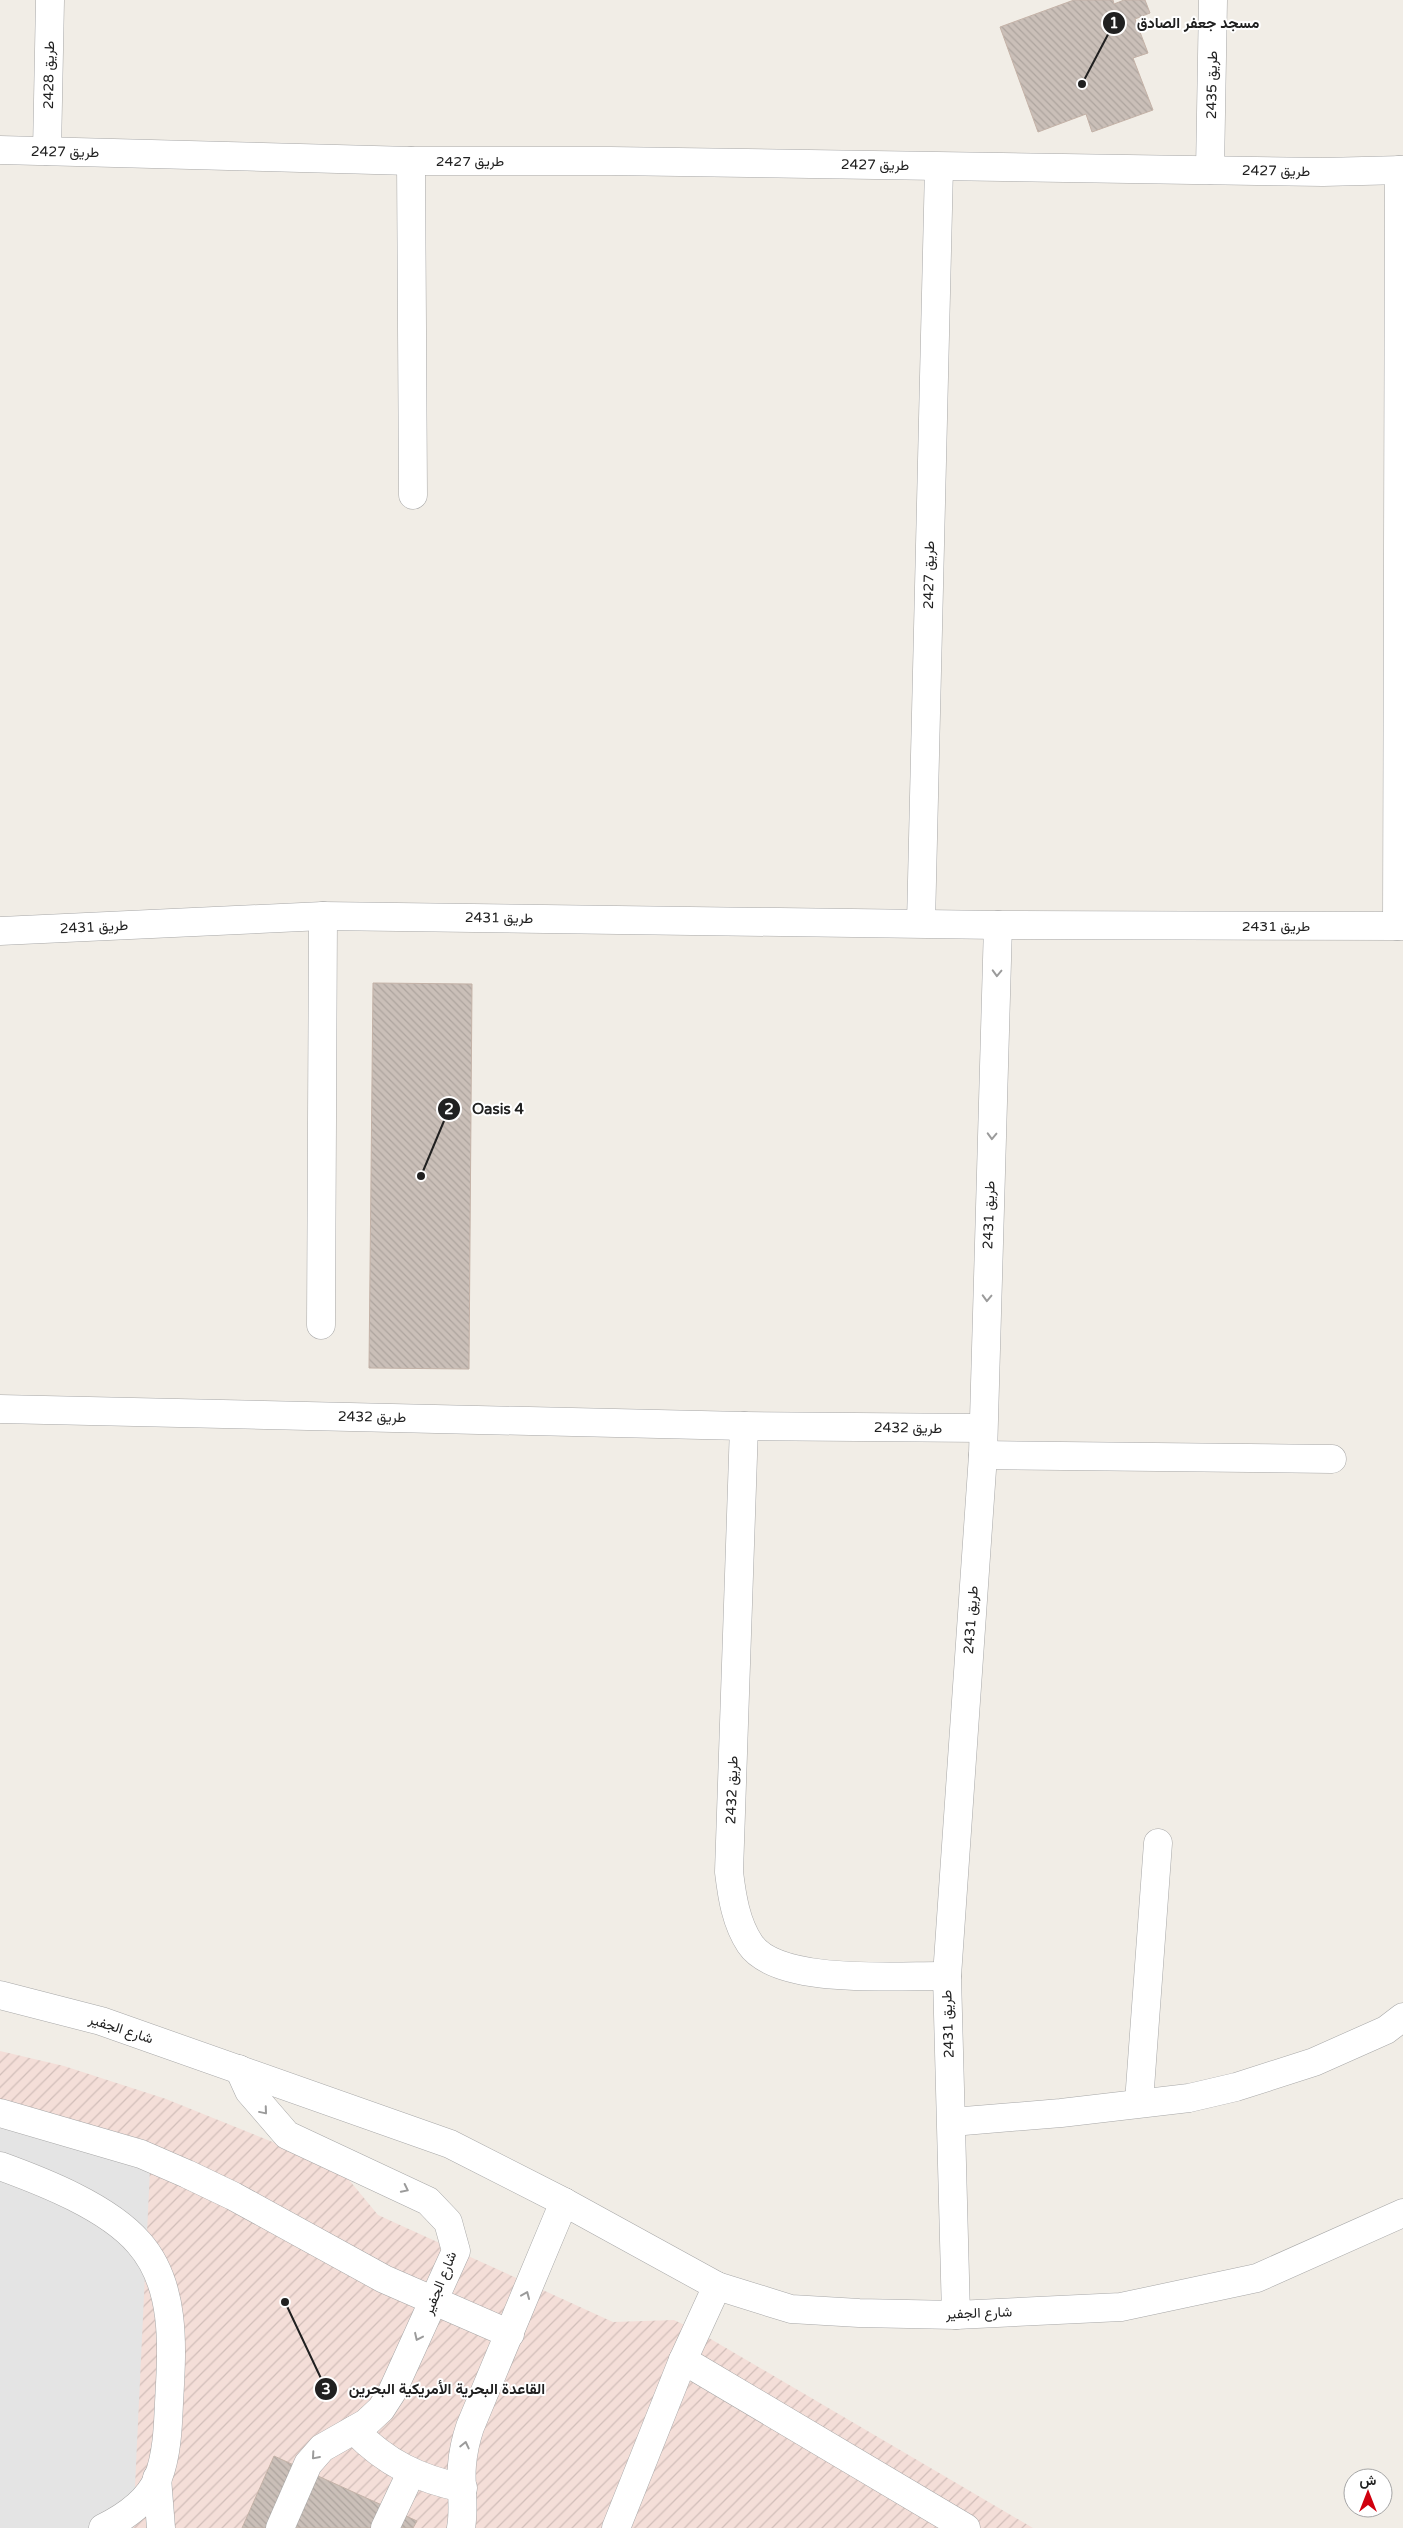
<svg xmlns="http://www.w3.org/2000/svg" width="1403" height="2528" viewBox="0 0 1403 2528" font-family="'Varela Round',Vazirmatn,sans-serif">
<style>
.military{fill:url(#military-furrows)}
.parking{fill:#e4e4e4}
.building{fill:url(#building-back-hatch);stroke:#c4b2a7}
.lines{fill:none;stroke-linecap:round;stroke-linejoin:round}
.minor-casing{stroke:#a7a7a7;stroke-width:29}
.minor{stroke:#fff;stroke-width:28}
.oneway{stroke:#9b9b9b}
.labels{text-anchor:middle;dominant-baseline:central;stroke-width:4;stroke-linejoin:round;paint-order:stroke}
.street-label{font-size:14px;fill:#202020;stroke:#fff}
.leader{fill:none;stroke:#202020;stroke-width:2}
.callout-dot{fill:#202020;stroke:#fff;stroke-width:2}
.mark-label{font-size:15px;text-anchor:middle;font-weight:bold;fill:#fff}
.callout-label{font-size:15px;text-anchor:middle;font-weight:bold;fill:#202020;stroke:#fff;stroke-width:4;stroke-linejoin:round;paint-order:stroke}
</style>
<defs>
<pattern id="military-furrows" width="10" height="10" patternUnits="userSpaceOnUse" patternTransform="scale(1.25)"><rect width="10" height="10" fill="#f4ded8"/><path d="M-1 1l2-2M0 10L10 0M9 11l2-2" fill="none" stroke="#d1beb9"/></pattern>
<pattern id="building-back-hatch" width="6" height="6" patternUnits="userSpaceOnUse" patternTransform="scale(1.25)"><rect width="6" height="6" fill="#cabfb8"/><path d="M-1 5l2 2M0 0l6 6M5-1l2 2" fill="none" stroke="#ada49e"/></pattern>
</defs>
<rect width="100%" height="100%" fill="#f1ede6"/>
<polygon class="military" points="0,2051 64,2066 166,2099 340,2169 378,2215 613,2322 674,2320 697,2331 1033,2528 0,2528"/>
<polygon class="parking" points="0,2100 151,2148 133,2528 0,2528"/>
<g class="building">
<polygon points="1074,0 1113,0 1114,4 1124,0 1145,0 1150,13 1135,19 1148,53 1133,58 1153,110 1092,132 1086,114 1038,132 1000,27"/>
<polygon points="373,983 472,984 469,1369 369,1368"/>
<polygon points="274,2456 417,2521 413,2528 242,2528"/>
</g>
<g class="lines">
<defs>
<g id="minor">
<polyline points="0,150 411,161 611,161 1323,172 1403,170"/>
<polyline points="47,151 50,0"/>
<polyline points="411,161 413,495"/>
<polyline points="1210,170 1213,0"/>
<polyline points="921,923 939,167"/>
<polyline points="1397,926 1399,170"/>
<polyline points="0,931 323,916 998,925 1403,926"/>
<polyline points="321,1325 323,916"/>
<polyline points="0,1409 744,1426 983,1428"/>
<path d="M744,1426L729,1872C732,1897 736,1923 750,1944C778,1986 900,1975 947,1976"/>
<polyline points="983,1455 1332,1459"/>
<polyline points="0,1995 101,2021 450,2144 564,2202 717,2286 791,2309 859,2313 956,2315 1121,2307 1257,2278 1403,2213"/>
<polyline points="239,2069 249,2091 287,2135 428,2201 448,2222 456,2251 392,2392 381,2409 366,2423 322,2448 308,2464 280,2528"/>
<polyline points="1139,2102 1158,1843"/>
<polyline points="0,2113 141,2154 187,2174 233,2196 384,2279 510,2334"/>
<polyline points="952,2122 1061,2113 1189,2098 1236,2087 1314,2062 1386,2030 1403,2017"/>
<path d="M0,2166C44,2182 108,2207 139,2243C177,2286 172,2349 169,2403C168,2427 167,2455 158,2478C148,2502 125,2517 103,2528"/>
<polyline points="956,2315 947,1976 983,1455 998,925"/>
<polyline points="683,2360 966,2528"/>
<path d="M354,2430C386,2463 419,2479 463,2488"/>
<polyline points="157,2478 161,2528"/>
<polyline points="385,2528 411,2473"/>
<path d="M461,2528C465,2506 460,2486 462,2465C463,2452 466,2439 470,2427L564,2202"/>
<polyline points="616,2528 683,2360 717,2286"/>
</g>
</defs>
<use href="#minor" class="minor-casing"/>
<use href="#minor" class="minor"/>
</g>
<defs><path id="oneway-chevron" d="M-2-3.5L2.5 0L-2 3.5" fill="none" stroke-width="1.6" stroke-linecap="round" stroke-linejoin="round" transform="scale(1.25)"/></defs>
<g class="oneway">
<use href="#oneway-chevron" transform="translate(997 973) rotate(92)"/>
<use href="#oneway-chevron" transform="translate(992 1136) rotate(92)"/>
<use href="#oneway-chevron" transform="translate(987 1298) rotate(92)"/>
<use href="#oneway-chevron" transform="translate(264 2111) rotate(50)"/>
<use href="#oneway-chevron" transform="translate(405 2189) rotate(26)"/>
<use href="#oneway-chevron" transform="translate(526 2295) rotate(-67)"/>
<use href="#oneway-chevron" transform="translate(418 2337) rotate(115)"/>
<use href="#oneway-chevron" transform="translate(465 2445) rotate(-77)"/>
<use href="#oneway-chevron" transform="translate(315 2456) rotate(131)"/>
</g>
<g class="labels">
<g class="street-label">
<text transform="translate(49 75) rotate(-89)">طريق 2428</text>
<text transform="translate(1212 85) rotate(-89)">طريق 2435</text>
<text transform="translate(65 152) rotate(1)">طريق 2427</text>
<text x="470" y="161">طريق 2427</text>
<text transform="translate(875 165) rotate(1)">طريق 2427</text>
<text transform="translate(1276 171) rotate(1)">طريق 2427</text>
<text transform="translate(929 575) rotate(-89)">طريق 2427</text>
<text transform="translate(499 918) rotate(1)">طريق 2431</text>
<text x="1276" y="926">طريق 2431</text>
<text transform="translate(94 927) rotate(-3)">طريق 2431</text>
<text transform="translate(989 1215) rotate(-88)">طريق 2431</text>
<text transform="translate(372 1417) rotate(1)">طريق 2432</text>
<text transform="translate(908 1428) rotate(1)">طريق 2432</text>
<text transform="translate(971 1620) rotate(-86)">طريق 2431</text>
<text transform="translate(732 1790) rotate(-88)">طريق 2432</text>
<text transform="translate(948 2024) rotate(-92)">طريق 2431</text>
<text transform="translate(121 2029) rotate(18)">شارع الجفير</text>
<text transform="translate(440 2283) rotate(-68)">شارع الجفير</text>
<text transform="translate(979 2313) rotate(-2)">شارع الجفير</text>
</g>
</g>
<path class="leader" d="M1082 84L1114 23M421 1176L449 1109M285 2302L326 2389"/>
<g class="callout-dot">
<circle cx="1082" cy="84" r="5"/>
<circle cx="421" cy="1176" r="5"/>
<circle cx="285" cy="2302" r="5"/>
<circle cx="1114" cy="23" r="12"/>
<circle cx="449" cy="1109" r="12"/>
<circle cx="326" cy="2389" r="12"/>
</g>
<g class="mark-label">
<text x="1114" y="28">1</text>
<text x="449" y="1114">2</text>
<text x="326" y="2394">3</text>
</g>
<g class="callout-label">
<text x="1198" y="28">مسجد جعفر الصادق</text>
<text x="498" y="1114">Oasis 4</text>
<text x="447" y="2394">القاعدة البحرية الأمريكية البحرين</text>
</g>
<g transform="translate(1368 2493)"><circle r="24" fill="#ffffff" stroke="#a6a6a6"/>
<path d="M0-4L9 19L0 12L-9 19Z" fill="#d0000e"/>
<text y="-8" font-size="14" font-weight="bold" text-anchor="middle" fill="#202020">ش</text>
</g>
</svg>
